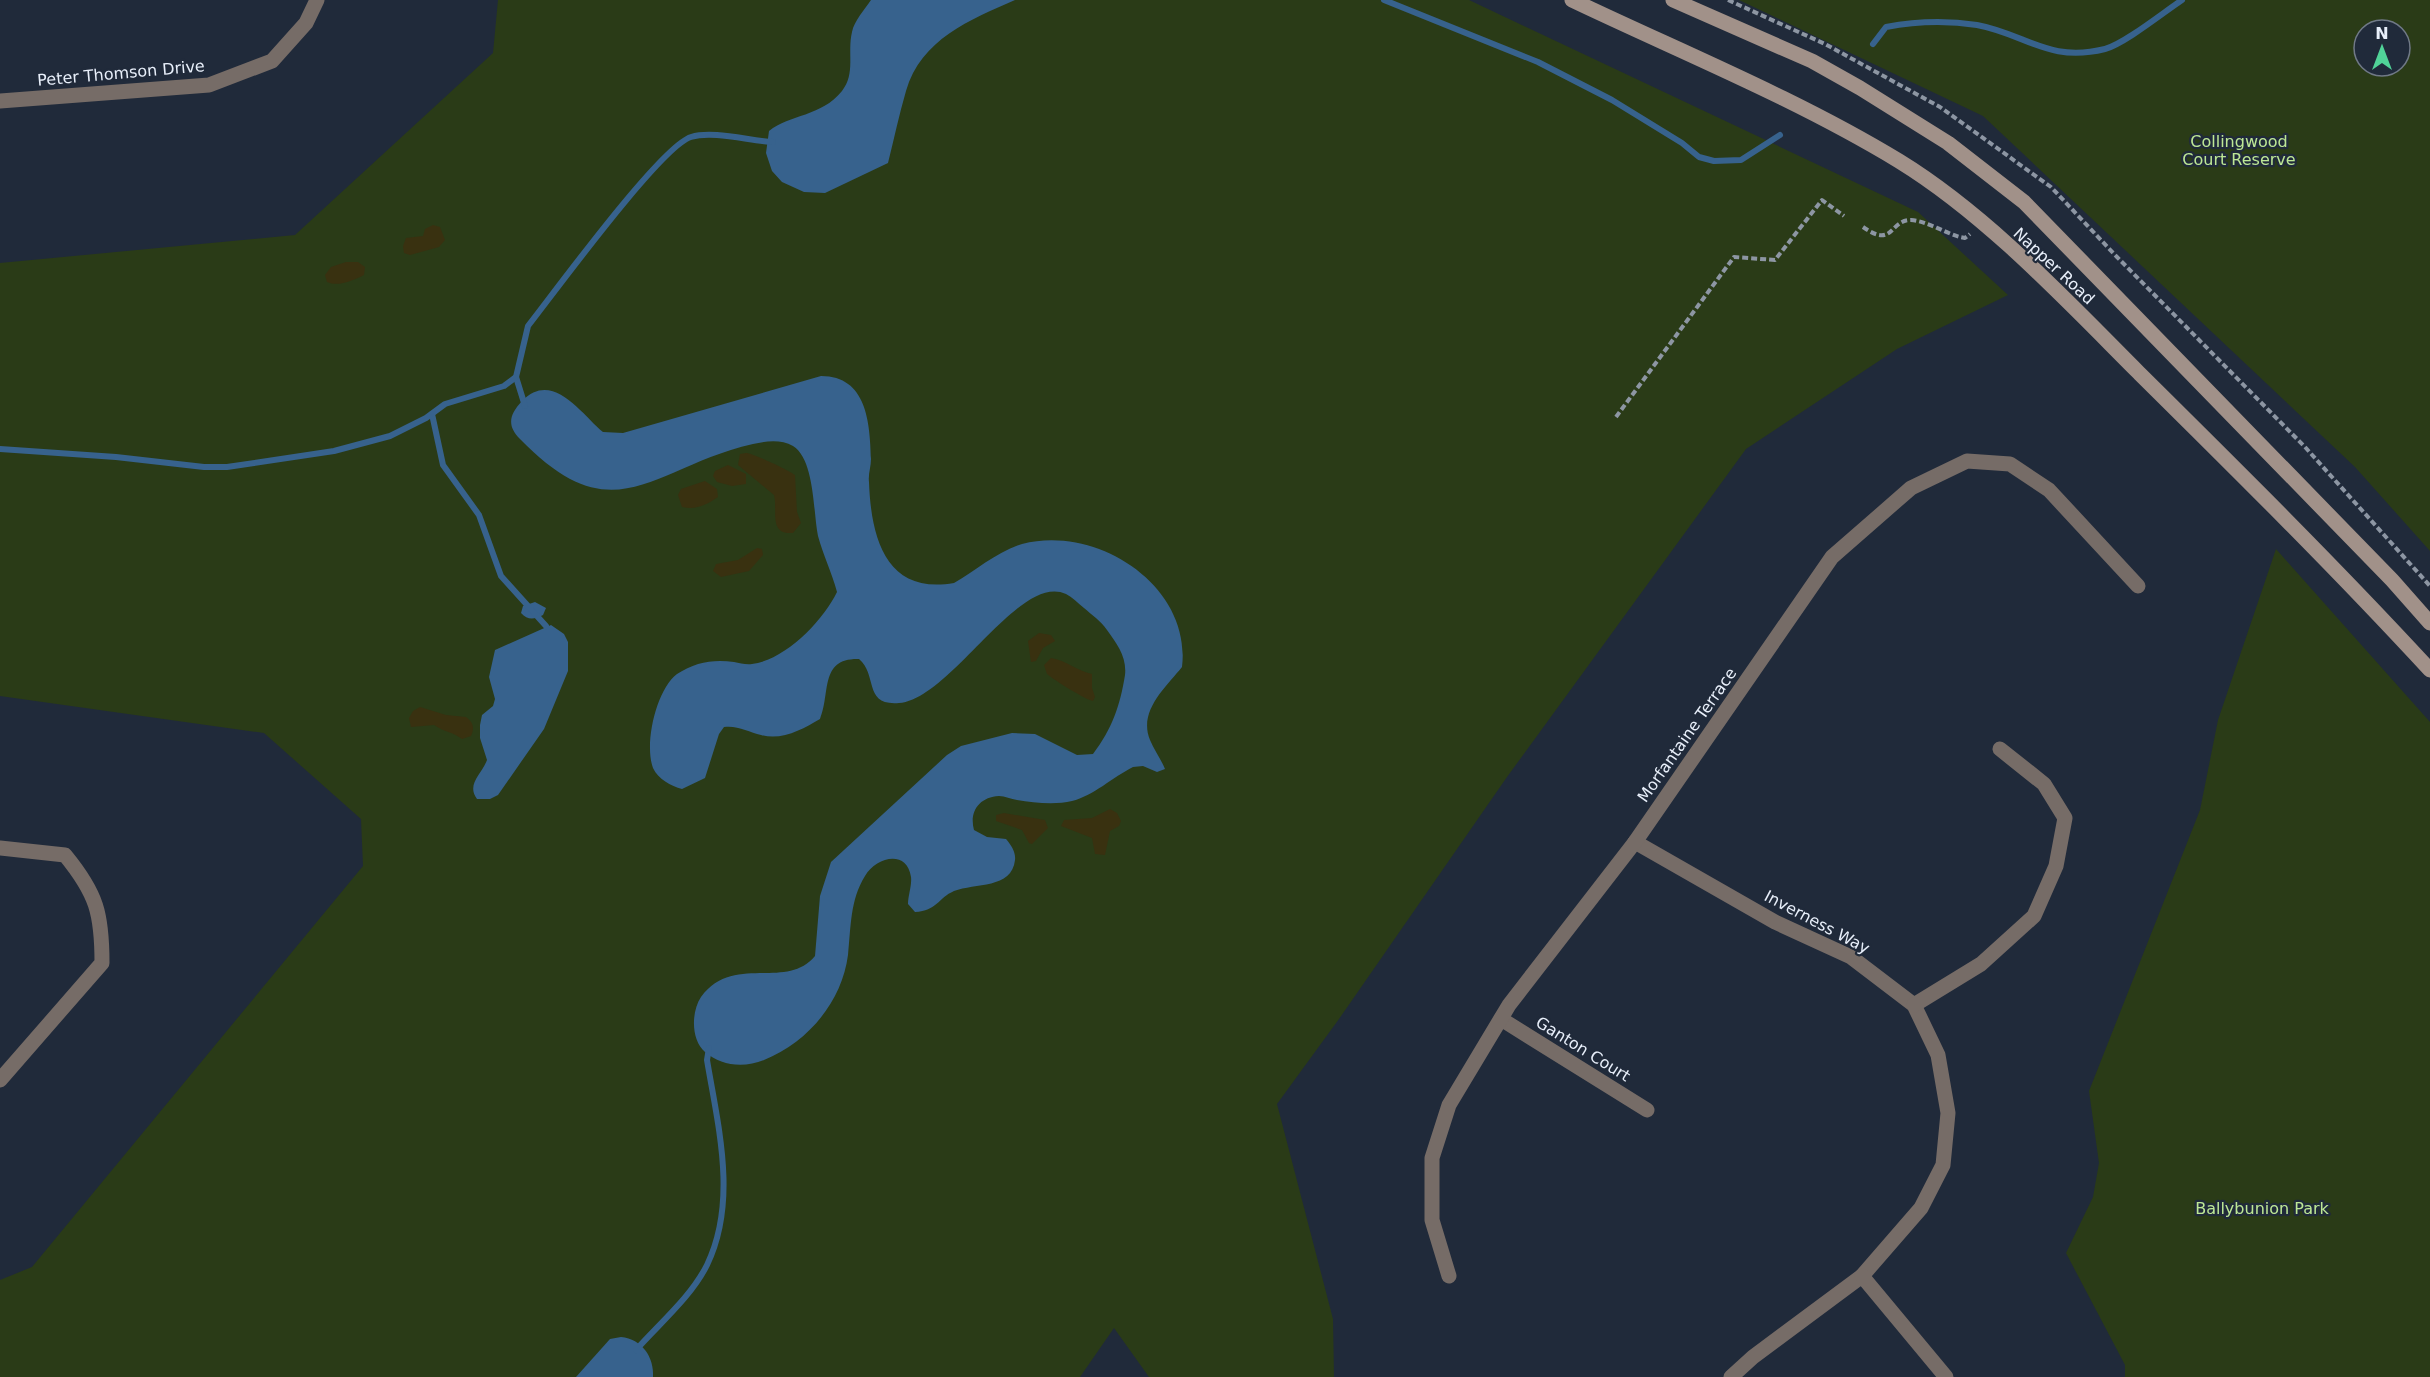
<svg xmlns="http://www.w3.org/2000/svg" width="2430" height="1377" viewBox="0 0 2430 1377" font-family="'DejaVu Sans',sans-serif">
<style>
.green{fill:#2a3b17;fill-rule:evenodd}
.sand{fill:#393110}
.water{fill:#37628d}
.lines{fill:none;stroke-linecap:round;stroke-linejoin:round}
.stream{stroke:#37628d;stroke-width:6}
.path{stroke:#8d96a3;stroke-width:4;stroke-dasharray:6 3;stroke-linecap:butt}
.street{stroke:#766c67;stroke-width:15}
.secondary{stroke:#a19189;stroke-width:15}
.labels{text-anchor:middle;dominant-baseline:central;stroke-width:4.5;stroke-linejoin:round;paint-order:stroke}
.street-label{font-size:16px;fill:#e8effa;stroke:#202a3a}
.park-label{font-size:16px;fill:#bde795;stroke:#202a3a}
</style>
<rect width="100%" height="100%" fill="#202a3a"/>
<g class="green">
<polygon points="498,0 1469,0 1918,212 2008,295 1897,349 1746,449 1507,777 1339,1019 1277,1104 1333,1319 1334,1377 1149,1377 1114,1328 1080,1377 0,1377 0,1280 32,1267 363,866 361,819 264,733 0,696 0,263 295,235 493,53"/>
<path d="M1739,0H2430V551L2355,467L1983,116ZM2364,30H2400V66H2364Z"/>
<polygon points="2276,549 2430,722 2430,1377 2125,1377 2125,1365 2066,1253 2093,1197 2099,1163 2089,1091 2200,810 2218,720"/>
</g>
<g class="sand">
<polygon points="433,225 440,227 445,240 439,247 410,255 404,253 403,246 406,238 423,236 425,229"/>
<path d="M346,262H358L365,267L364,275C352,281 338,287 327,282L325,275L331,267Z"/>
<path d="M746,453C752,453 789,470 795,475L797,512L801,523L793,533C768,535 778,511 774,495L738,465L740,454Z"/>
<polygon points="728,465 746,474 746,484 732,486 717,482 713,476 715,471"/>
<path d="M705,481L717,489L718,497C706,505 697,510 682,507L678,495L681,489Z"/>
<polygon points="757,548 762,549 763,555 749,571 721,577 713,571 716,564 738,560"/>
<polygon points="1039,633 1051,635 1055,641 1043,648 1036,661 1031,662 1028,641"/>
<path d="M1051,658C1066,660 1077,671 1092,674V688L1095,697L1093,701C1086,700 1054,680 1047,674L1044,665Z"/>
<path d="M420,707L446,715L466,717C473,722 475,728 471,736L462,739C453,732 444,732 434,725L411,727L409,718L413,711Z"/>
<polygon points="1110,809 1117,813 1121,821 1119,826 1110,831 1105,855 1095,854 1092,838 1061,826 1064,820 1092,818"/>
<polygon points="1004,813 1045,820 1048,828 1032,844 1029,843 1022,830 996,821 996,815"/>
</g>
<g class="water">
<path d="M871,0H1015C970,20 921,39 906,91C899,115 894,139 888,163L825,193L804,192L782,182L772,171L766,153L769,131C790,114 821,117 842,91C856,73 847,53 852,32C854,21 865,9 871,0Z"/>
<path d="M821,376C867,376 870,423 871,459C871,467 868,474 869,482C871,538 886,595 954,583C975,571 998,551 1022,544C1097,524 1192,586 1182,667C1166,687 1138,711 1150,740C1154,750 1161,759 1165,769L1157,772L1143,766L1133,767C1113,777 1093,796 1072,801C1056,805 1034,803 1017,800C1011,799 1005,796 999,796C979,797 969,812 974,830L987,837L1006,839C1011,845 1016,852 1015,860C1012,889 975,883 954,891C938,898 937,911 915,912L908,904C908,896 912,885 911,877C907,849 876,857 865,876C850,900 851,927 848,955C842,1002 807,1043 764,1060C744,1068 721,1066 705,1052C691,1040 691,1012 701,997C733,953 786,991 815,956L820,896L831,862L947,755L961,746L1012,733L1035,734L1077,755L1093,754C1112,729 1120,706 1125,675C1127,657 1117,644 1107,630C1101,621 1092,615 1084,608C1078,603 1072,597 1066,594C1019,572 951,699 899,703C863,706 878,675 859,659C819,658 831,693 820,719C803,729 782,741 761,735C749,732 737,725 724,727L719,734L705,778L682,789C671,786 658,779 653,768C644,744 656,690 677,674C695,662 714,659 734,662C740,663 746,665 752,664C785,660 823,621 837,592C832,573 823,555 818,536C813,512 815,460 793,446C781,439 766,441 753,444C652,467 615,537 520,439C506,425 510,414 522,401C553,369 582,415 603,432L623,433Z"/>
<path d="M535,602L546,608L543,615C535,619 528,621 521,613L523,606Z"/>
<path d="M551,625L564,634L568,642V671L544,729L498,795L490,799H477C466,784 482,774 487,760L480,738V725L482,715L493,706L495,699L489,677L495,650Z"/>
<path d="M621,1337C642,1339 654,1357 653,1377H576L610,1339Z"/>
</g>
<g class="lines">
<g class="stream">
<polyline points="1384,0 1538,62 1612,100 1682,143 1699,157 1714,161 1741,160 1780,135"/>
<path d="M1873,44L1886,27C1917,21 1945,20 1977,25C2026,34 2048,63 2105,49C2124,44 2164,12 2182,0"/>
<polyline points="516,377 525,406"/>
<polyline points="432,414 443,465 479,515 501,576 546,626"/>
<path d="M0,449L116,457L204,467H227L334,451L390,436L426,418L445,404L504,386L516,377L528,326C554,293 661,146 691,137C713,130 750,141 773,142"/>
<path d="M636,1350C660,1323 691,1297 707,1265C738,1201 718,1126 707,1060L709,1048"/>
</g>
<g class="path">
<polyline points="1728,0 1825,44 1940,107 2051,187 2116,256 2305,447 2430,586"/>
<path d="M1863,227C1894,249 1889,220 1911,220C1927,221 1945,233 1960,237L1965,238L1970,234"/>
<polyline points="1616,417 1734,257 1775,260 1822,200 1844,216"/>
</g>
<g class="street">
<polyline points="0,101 209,85 272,61 306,23 317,0"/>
<polyline points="1635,842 1775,922 1851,957 1914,1005 1938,1055 1948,1113 1943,1165 1921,1208 1862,1276 1753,1357 1731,1377"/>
<path d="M0,848L65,855C97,894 102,914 102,963L0,1080"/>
<polyline points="1914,1005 1981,964 2034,916 2056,866 2065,818 2044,784 2000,749"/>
<polyline points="1501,1019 1647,1110"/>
<polyline points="1449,1276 1432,1220 1432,1158 1449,1105 1509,1005 1635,842 1832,557 1911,488 1967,461 2010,464 2049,490 2138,586"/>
<polyline points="1862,1276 1946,1377"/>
</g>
<g class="secondary">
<path d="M1572,0C1681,52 1795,98 1899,161C1987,215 2067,301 2139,373C2238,471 2336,568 2430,670"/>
<polyline points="1673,0 1812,61 1860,88 1948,143 2024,202 2392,580 2430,623"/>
</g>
</g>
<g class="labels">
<g class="street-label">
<text transform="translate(121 73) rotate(-5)">Peter Thomson Drive</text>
<text transform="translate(2054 266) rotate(43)">Napper Road</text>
<text transform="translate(1687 735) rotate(-55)">Morfantaine Terrace</text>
<text transform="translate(1817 922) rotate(28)">Inverness Way</text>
<text transform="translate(1583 1049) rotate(32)">Ganton Court</text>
</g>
<g class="park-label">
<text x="2239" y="141">Collingwood<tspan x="2239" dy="18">Court Reserve</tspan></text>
<text x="2262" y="1208">Ballybunion Park</text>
</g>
</g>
<g transform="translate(2382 48)"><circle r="28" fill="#202a3a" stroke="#707987" stroke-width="1.5"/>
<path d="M0-4.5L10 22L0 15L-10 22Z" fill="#50d398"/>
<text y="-9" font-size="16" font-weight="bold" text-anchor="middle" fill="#e8effa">N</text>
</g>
</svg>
